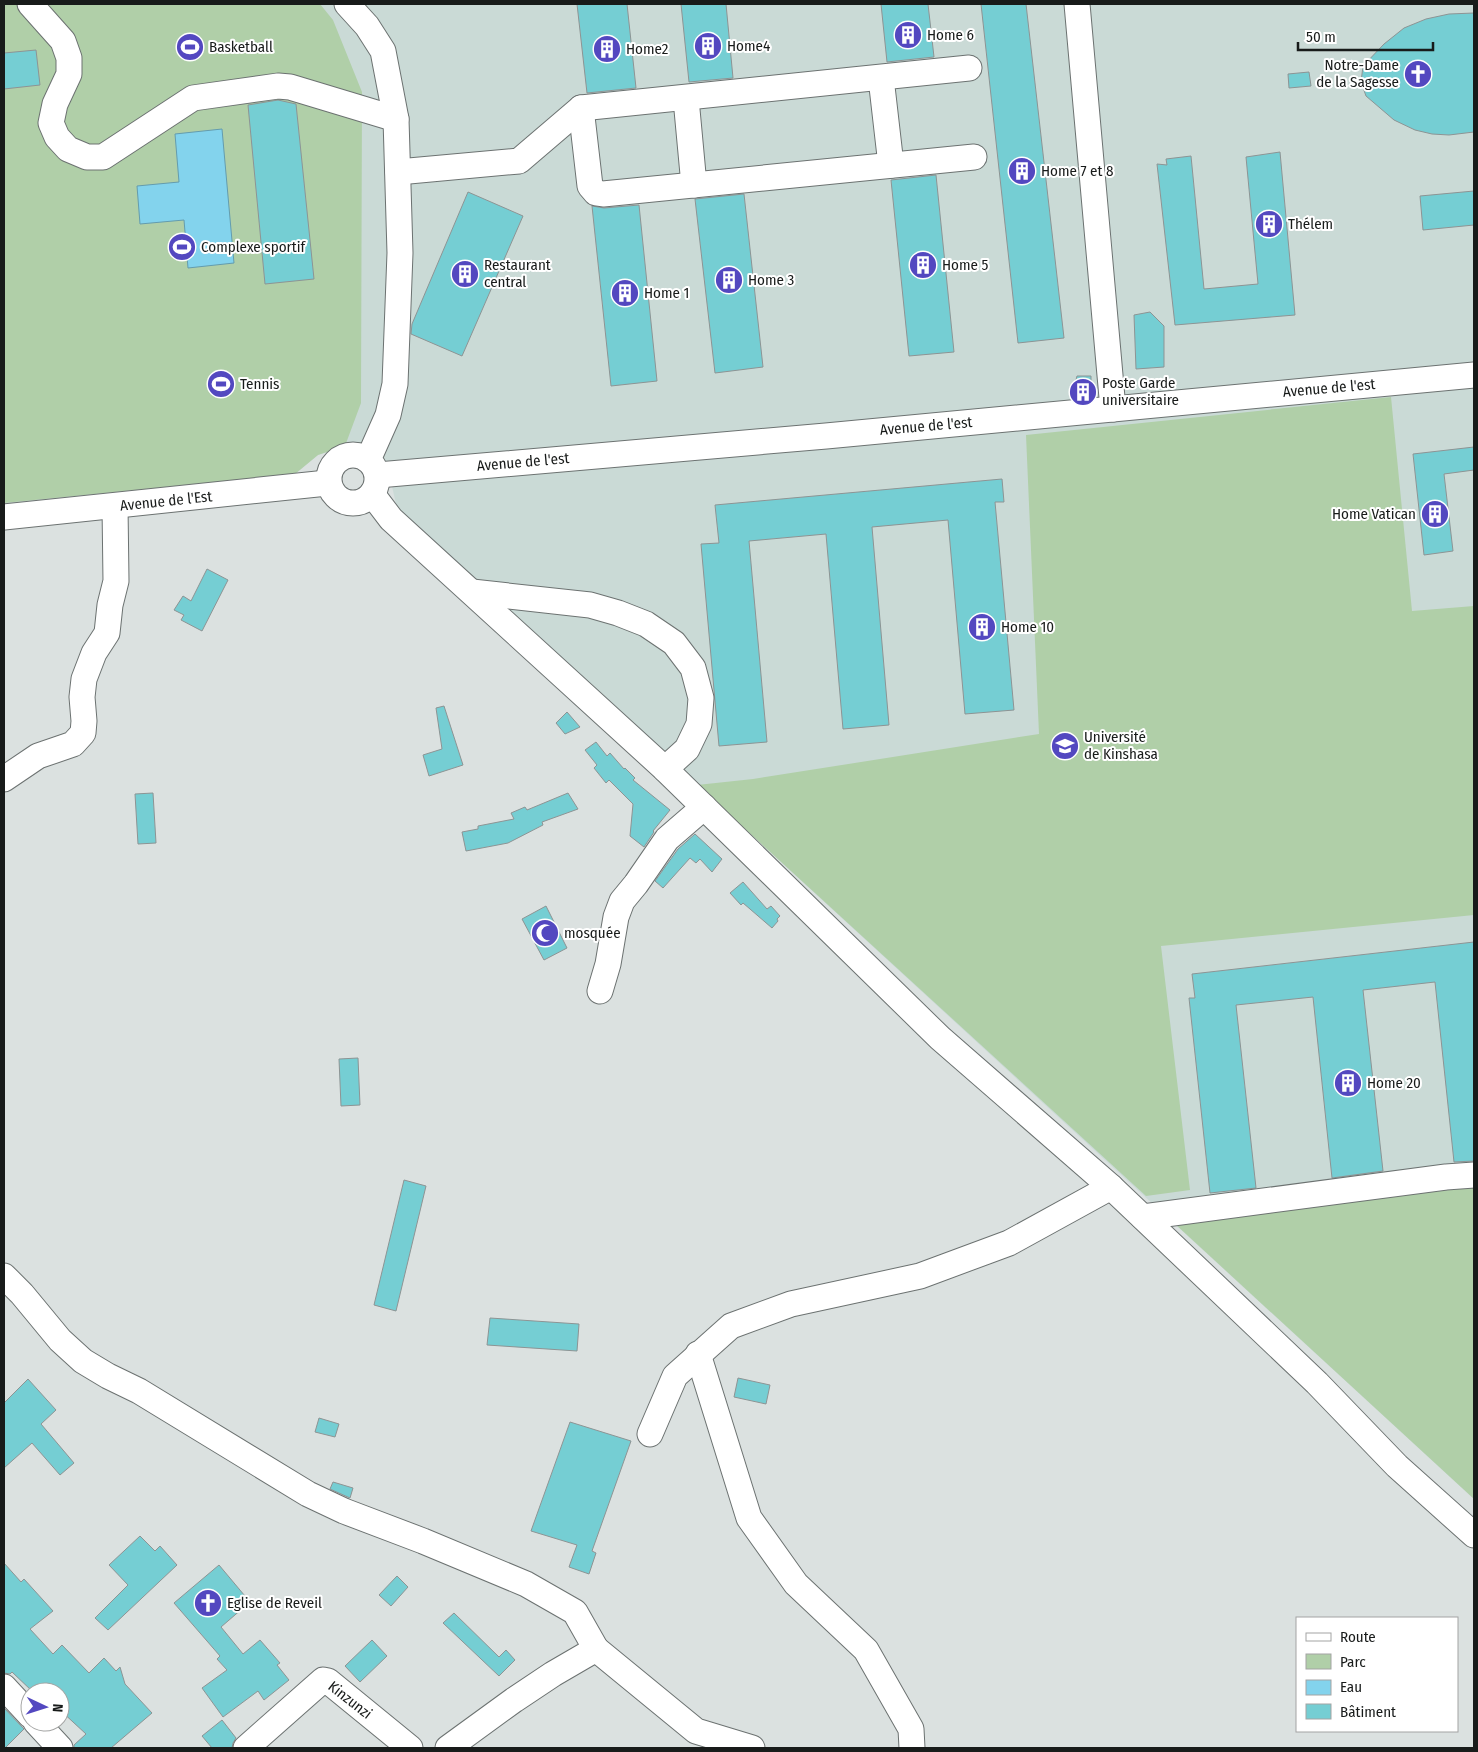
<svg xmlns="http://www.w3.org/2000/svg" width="1478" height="1752" viewBox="0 0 1478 1752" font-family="'Fira Sans Condensed',sans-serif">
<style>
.built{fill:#cadad6}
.green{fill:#b0cfa8}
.water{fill:#83d3ed;stroke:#639cae}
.building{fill:#75ced3;stroke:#8d9494}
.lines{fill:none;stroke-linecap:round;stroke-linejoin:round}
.minor-casing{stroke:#6c7271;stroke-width:27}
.minor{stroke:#fff;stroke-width:25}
.labels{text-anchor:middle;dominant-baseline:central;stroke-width:4;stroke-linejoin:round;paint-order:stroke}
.poi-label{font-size:15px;fill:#181b1a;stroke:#fff;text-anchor:start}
.street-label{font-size:15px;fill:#181b1a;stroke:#fff}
</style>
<rect width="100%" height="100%" fill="#dbe1e0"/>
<polygon class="built" points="4,4 1474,4 1474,1499 697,785 399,517 391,482 368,454 345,446 318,455 295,474 206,485 4,504"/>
<g class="green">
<polygon points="4,4 320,4 333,20 362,92 361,403 345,446 318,455 295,474 4,503"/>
<polygon points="1391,397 1412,611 1474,606 1474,915 1161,946 1190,1190 1146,1196 697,785 753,779 1039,734 1026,435"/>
<polygon points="1474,1187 1474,1499 1174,1223"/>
</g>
<polygon class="water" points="222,129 234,263 188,268 184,220 140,224 137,186 179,182 175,134"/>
<g class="building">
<polygon points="577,4 627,4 636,88 587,93"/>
<polygon points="681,4 726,4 733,78 689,82"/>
<polygon points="881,4 928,4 934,57 887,62"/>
<polygon points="981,4 1026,4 1064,338 1018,343"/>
<polygon points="1474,13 1474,132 1449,135 1432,134 1415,130 1394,120 1366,96 1361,82 1363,66 1384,44 1404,28 1426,19 1449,14"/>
<polygon points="36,50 40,85 4,89 4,53"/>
<polygon points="1309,72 1311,86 1289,88 1288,74"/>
<polygon points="278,100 296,104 314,279 265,284 248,105"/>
<polygon points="1280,152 1295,315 1175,325 1157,164 1167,165 1166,159 1191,156 1204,289 1258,284 1246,157"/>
<polygon points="936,175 954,352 909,356 891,180"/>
<polygon points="1474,191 1474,225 1423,230 1420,196"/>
<polygon points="468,192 523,216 462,356 411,334 412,324"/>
<polygon points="744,194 763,367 715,373 695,199"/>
<polygon points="639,205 657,381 611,386 592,206 604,208"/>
<polygon points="1150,312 1164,326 1164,367 1136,369 1134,315"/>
<polygon points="1077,376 1091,376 1091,396 1076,398 1074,387"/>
<polygon points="1474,447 1474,470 1444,474 1453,551 1424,555 1413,454"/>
<polygon points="1002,479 1004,502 995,502 1014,710 965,714 948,520 872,527 889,725 843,729 826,534 749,541 767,742 719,746 701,544 719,543 715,505"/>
<polygon points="207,569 228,580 202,631 181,620 184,615 174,610 183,596 191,601"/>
<polygon points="444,706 463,765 429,776 423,755 442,749 436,708"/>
<polygon points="567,712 580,727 565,734 556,723"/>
<polygon points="596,742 607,756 610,753 624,769 625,768 635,778 633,780 670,810 653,831 654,832 644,847 630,836 633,804 609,780 606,783 594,768 597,765 585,750"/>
<polygon points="153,793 156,843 138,844 135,794"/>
<polygon points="568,793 578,809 542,822 543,825 508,843 466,851 462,832 478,829 478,826 514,819 511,813 525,807 527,810"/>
<polygon points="695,834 722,859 712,872 700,859 696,863 690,858 663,888 655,881 678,849"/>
<polygon points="743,882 767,909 771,906 780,916 777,919 778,921 772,928 743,903 741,905 730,893"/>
<polygon points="546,906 567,948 544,960 522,919"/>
<polygon points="1474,942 1474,1161 1454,1162 1435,982 1363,990 1383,1171 1332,1178 1313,997 1236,1005 1256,1188 1210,1193 1189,998 1195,998 1192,974"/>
<polygon points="358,1058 360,1105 341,1106 339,1059"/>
<polygon points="404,1180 426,1186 396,1311 374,1305"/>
<polygon points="490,1318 579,1324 577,1351 487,1345"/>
<polygon points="738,1378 770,1385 766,1404 734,1397"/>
<polygon points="28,1379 56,1410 41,1424 74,1463 60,1475 32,1443 4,1468 4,1403"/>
<polygon points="319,1418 339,1424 335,1437 315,1432"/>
<polygon points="570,1422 631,1441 592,1551 596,1553 589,1574 569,1567 577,1545 531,1531"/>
<polygon points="333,1482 353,1488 350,1498 330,1489"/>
<polygon points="140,1536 155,1551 160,1546 177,1565 108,1630 95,1618 128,1585 109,1565"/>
<polygon points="4,1563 21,1582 24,1579 53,1611 30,1629 53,1654 62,1645 89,1673 104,1658 116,1671 120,1667 125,1684 152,1713 111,1748 74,1748 74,1745 86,1734 60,1710 60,1692 33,1692 12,1672 10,1674 4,1673"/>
<polygon points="219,1565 250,1602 221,1627 243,1654 260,1640 280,1663 277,1665 289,1680 264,1700 258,1691 223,1717 202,1688 227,1670 217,1659 220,1656 174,1603"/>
<polygon points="397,1576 408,1587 391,1606 379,1595"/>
<polygon points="454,1613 499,1657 506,1650 515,1660 499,1676 443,1623"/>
<polygon points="372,1640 387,1656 360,1682 345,1666"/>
<polygon points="4,1708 24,1729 5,1748 4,1748"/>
<polygon points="222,1720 236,1738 233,1743 232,1748 212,1748 202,1736"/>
</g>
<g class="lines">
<defs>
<g id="minor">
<polyline points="30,4 63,41 69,58 69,74 55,104 51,123 57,137 68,149 87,157 103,157 193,98 278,86 290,87 396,119"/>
<polyline points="347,4 367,26 383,51 396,119 400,253 395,384 388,415 368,460"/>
<polyline points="1077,4 1113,409"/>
<polyline points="881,78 891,165"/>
<polyline points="686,99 694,185"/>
<polyline points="581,108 590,186 596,193 603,194 974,157"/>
<polyline points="398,172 519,161 581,108 969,68"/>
<circle cx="353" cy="479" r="24"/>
<polyline points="378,475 826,436 1474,375"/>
<polyline points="372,494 391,519 665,769 940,1038 1111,1187 1317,1383 1397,1466 1474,1535"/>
<polyline points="4,517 327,483"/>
<polyline points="472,592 590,605 618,613 646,624 674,643 693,668 701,698 699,724 687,749 665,769"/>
<polyline points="4,779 38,756 73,744 83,733 84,721 82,697 84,679 94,653 107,633 110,605 116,581 115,506"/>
<polyline points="600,991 608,964 616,917 622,901 636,884 667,839 704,807"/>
<polyline points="1143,1217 1446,1177 1474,1175"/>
<polyline points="4,1276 22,1294 60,1340 83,1361 108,1376 139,1391 308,1494 344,1511 423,1541 526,1584 575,1612 596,1649 553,1674 514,1700 448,1748"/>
<polyline points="698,1354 749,1518 796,1584 866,1650 911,1729 912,1748"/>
<polyline points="650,1434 675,1376 731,1326 791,1304 920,1276 1009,1243 1111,1187"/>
<polyline points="596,1649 696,1731 752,1748"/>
<polyline points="4,1687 30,1715"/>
<polyline points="36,1722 60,1748"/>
<polyline points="246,1748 323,1680 328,1681 410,1748"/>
</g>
</defs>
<use href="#minor" class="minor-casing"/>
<use href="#minor" class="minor"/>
</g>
<defs>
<symbol id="building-disc" viewBox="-11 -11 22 22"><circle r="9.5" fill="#5348c0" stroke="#fff"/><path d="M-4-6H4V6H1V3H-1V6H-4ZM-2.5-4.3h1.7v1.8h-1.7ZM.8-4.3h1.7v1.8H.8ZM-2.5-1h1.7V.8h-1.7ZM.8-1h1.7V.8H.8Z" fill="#fff"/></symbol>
<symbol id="stadium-disc" viewBox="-11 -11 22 22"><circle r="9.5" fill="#5348c0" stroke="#fff"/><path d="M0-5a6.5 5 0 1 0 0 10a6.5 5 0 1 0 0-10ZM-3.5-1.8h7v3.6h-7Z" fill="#fff"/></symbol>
<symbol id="church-disc" viewBox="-11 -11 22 22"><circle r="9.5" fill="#5348c0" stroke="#fff"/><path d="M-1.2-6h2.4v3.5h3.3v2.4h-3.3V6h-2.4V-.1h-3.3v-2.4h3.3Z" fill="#fff"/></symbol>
<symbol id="university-disc" viewBox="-11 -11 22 22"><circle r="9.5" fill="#5348c0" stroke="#fff"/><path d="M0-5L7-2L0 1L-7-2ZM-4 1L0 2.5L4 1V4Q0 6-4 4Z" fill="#fff"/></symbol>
<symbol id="mosque-disc" viewBox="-11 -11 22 22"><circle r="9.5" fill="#5348c0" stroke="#fff"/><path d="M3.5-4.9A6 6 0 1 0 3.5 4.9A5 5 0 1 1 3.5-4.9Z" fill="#fff"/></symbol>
</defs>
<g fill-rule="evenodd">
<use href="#building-disc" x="892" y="19" width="32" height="32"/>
<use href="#building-disc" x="692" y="30" width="32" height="32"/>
<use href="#stadium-disc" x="174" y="31" width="32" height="32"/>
<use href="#building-disc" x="591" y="33" width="32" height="32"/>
<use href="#church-disc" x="1402" y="58" width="32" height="32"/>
<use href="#building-disc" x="1006" y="155" width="32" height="32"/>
<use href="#building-disc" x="1253" y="208" width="32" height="32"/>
<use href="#stadium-disc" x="166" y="231" width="32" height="32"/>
<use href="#building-disc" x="907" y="249" width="32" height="32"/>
<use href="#building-disc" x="449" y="258" width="32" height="32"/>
<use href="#building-disc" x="713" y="264" width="32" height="32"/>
<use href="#building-disc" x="609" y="277" width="32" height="32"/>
<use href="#stadium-disc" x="205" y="368" width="32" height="32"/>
<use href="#building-disc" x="1067" y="376" width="32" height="32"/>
<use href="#building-disc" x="1419" y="498" width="32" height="32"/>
<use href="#building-disc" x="966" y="611" width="32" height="32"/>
<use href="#university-disc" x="1049" y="730" width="32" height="32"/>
<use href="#mosque-disc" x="529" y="917" width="32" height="32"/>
<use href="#building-disc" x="1332" y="1067" width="32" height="32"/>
<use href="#church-disc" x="192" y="1587" width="32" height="32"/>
</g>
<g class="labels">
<g class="poi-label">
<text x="927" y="35">Home 6</text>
<text x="727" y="46">Home4</text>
<text x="209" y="47">Basketball</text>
<text x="626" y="49">Home2</text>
<text x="1399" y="65" text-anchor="end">Notre-Dame<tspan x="1399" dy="17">de la Sagesse</tspan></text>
<text x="1041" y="171">Home 7 et 8</text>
<text x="1288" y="224">Thélem</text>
<text x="201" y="247">Complexe sportif</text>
<text x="484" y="265">Restaurant<tspan x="484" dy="17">central</tspan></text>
<text x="942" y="265">Home 5</text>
<text x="748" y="280">Home 3</text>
<text x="644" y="293">Home 1</text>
<text x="1102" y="383">Poste Garde<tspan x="1102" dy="17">universitaire</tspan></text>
<text x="240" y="384">Tennis</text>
<text x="1416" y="514" text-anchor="end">Home Vatican</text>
<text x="1001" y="627">Home 10</text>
<text x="1084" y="737">Université<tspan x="1084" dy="17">de Kinshasa</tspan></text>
<text x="564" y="933">mosquée</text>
<text x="1367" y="1083">Home 20</text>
<text x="227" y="1603">Eglise de Reveil</text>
</g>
<g class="street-label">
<text transform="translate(1329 388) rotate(-5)">Avenue de l'est</text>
<text transform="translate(926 426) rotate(-5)">Avenue de l'est</text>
<text transform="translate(523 462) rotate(-5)">Avenue de l'est</text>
<text transform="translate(166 501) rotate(-6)">Avenue de l'Est</text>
<text transform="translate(350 1700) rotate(38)">Kinzunzi</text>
</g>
</g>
<rect width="1478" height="1752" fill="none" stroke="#181b1a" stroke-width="10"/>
<rect x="1296" y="1617" width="162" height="115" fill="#ffffff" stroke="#a3a4a3"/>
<rect x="1306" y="1633" width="25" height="8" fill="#ffffff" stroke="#a3a4a3"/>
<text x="1340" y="1642" font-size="15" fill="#181b1a">Route</text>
<rect x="1306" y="1654" width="25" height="15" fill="#b0cfa8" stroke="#a3a4a3"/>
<text x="1340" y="1667" font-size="15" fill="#181b1a">Parc</text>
<rect x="1306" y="1680" width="25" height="15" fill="#83d3ed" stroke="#a3a4a3"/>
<text x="1340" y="1692" font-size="15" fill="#181b1a">Eau</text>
<rect x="1306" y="1704" width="25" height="15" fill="#75ced3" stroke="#a3a4a3"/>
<text x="1340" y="1717" font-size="15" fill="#181b1a">Bâtiment</text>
<g transform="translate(45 1707) rotate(94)"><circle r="24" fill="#ffffff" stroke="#a3a4a3"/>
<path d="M0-4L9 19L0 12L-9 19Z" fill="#5348c0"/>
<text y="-8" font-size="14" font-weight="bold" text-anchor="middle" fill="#181b1a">N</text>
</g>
<path d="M1298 42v8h135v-8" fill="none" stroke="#181b1a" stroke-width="2.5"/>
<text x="1306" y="42" font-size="15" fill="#181b1a" stroke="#ffffff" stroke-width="4" paint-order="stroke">50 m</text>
</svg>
